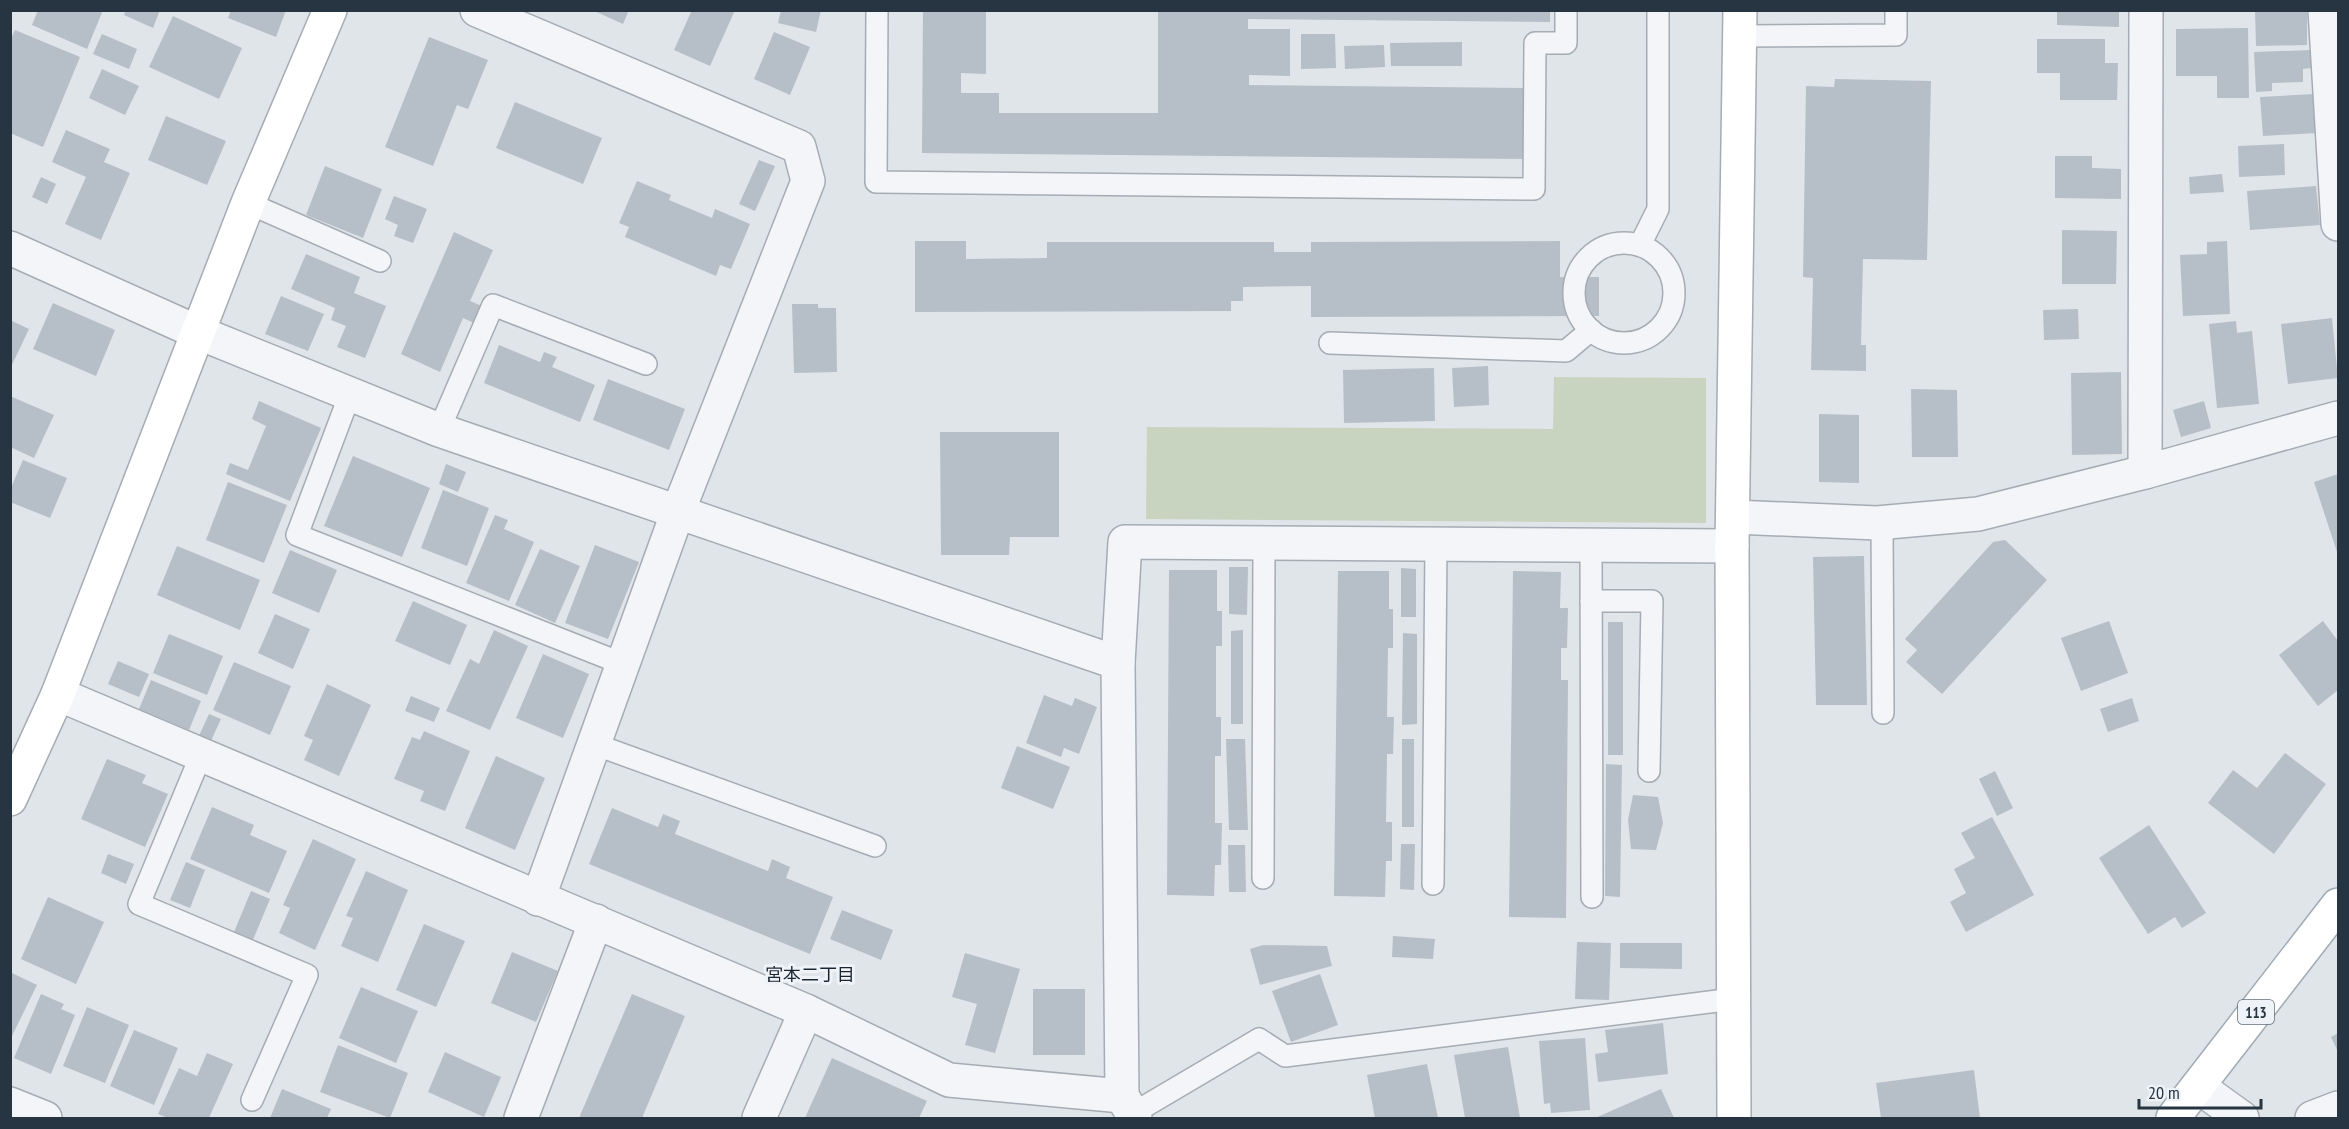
<svg xmlns="http://www.w3.org/2000/svg" width="2349" height="1129" viewBox="0 0 2349 1129" font-family="'PT Sans Narrow','Noto Sans JP',sans-serif">
<style>
.green{fill:#c8d4c0}
.building{fill:#b6bfc7}
.lines{fill:none;stroke-linecap:round;stroke-linejoin:round}
.lane-casing{stroke:#a5acb4;stroke-width:24}
.street-casing{stroke:#a5acb4;stroke-width:36}
.secondary-casing{stroke:#a5acb4;stroke-width:36}
.primary-casing{stroke:#9eabb6;stroke-width:36}
.lane{stroke:#f3f5f8;stroke-width:21}
.street{stroke:#f3f5f8;stroke-width:33}
.secondary{stroke:#fff;stroke-width:33}
.primary{stroke:#fff;stroke-width:33}
.labels{text-anchor:middle;dominant-baseline:central;stroke-width:6;stroke-linejoin:round;paint-order:stroke}
.shield{fill:#eff3f7;stroke:#636d78;stroke-width:1.5}
.shield-label{font-size:15px;font-weight:bold;fill:#273442}
.neighbourhood-label{font-size:18px;fill:#1a2532;stroke:#eff3f7}
</style>
<rect width="100%" height="100%" fill="#e0e5e9"/>
<polygon class="green" points="1554,377 1706,378 1706,523 1146,519 1147,427 1553,429"/>
<g class="building">
<polygon points="38,10 103,10 87,49 32,25"/>
<polygon points="126,10 160,10 153,28 124,15"/>
<polygon points="231,10 286,10 276,37 228,18"/>
<polygon points="592,10 629,10 623,24"/>
<polygon points="692,10 735,10 710,66 674,50"/>
<polygon points="781,10 821,10 816,32 778,23"/>
<polygon points="923,10 986,10 986,74 961,73 961,93 999,93 999,113 1158,113 1158,10 1550,10 1550,22 1248,19 1248,29 1290,29 1290,76 1249,75 1249,85 1525,88 1524,159 922,153"/>
<polygon points="2057,10 2119,10 2119,27 2057,25"/>
<polygon points="2255,10 2307,10 2307,45 2256,46"/>
<polygon points="173,16 242,48 219,99 149,67"/>
<polygon points="2248,28 2249,98 2217,98 2217,76 2176,76 2176,29"/>
<polygon points="15,30 80,57 43,147 10,133 10,41"/>
<polygon points="774,32 810,47 790,95 754,79"/>
<polygon points="102,34 137,49 129,69 93,54"/>
<polygon points="1301,34 1335,34 1336,68 1301,69"/>
<polygon points="429,37 488,60 468,109 457,105 433,166 385,147"/>
<polygon points="2037,39 2105,39 2105,63 2118,63 2117,100 2060,100 2060,73 2037,73"/>
<polygon points="1462,42 1462,66 1391,66 1390,43"/>
<polygon points="1384,45 1385,67 1345,69 1344,46"/>
<polygon points="2311,50 2311,68 2303,69 2303,82 2272,83 2272,91 2256,92 2254,52"/>
<polygon points="102,69 139,86 125,115 89,98"/>
<polygon points="1835,79 1931,81 1927,260 1863,259 1861,345 1866,345 1866,371 1811,370 1813,278 1803,277 1806,86 1834,87"/>
<polygon points="2315,94 2317,133 2263,136 2260,97"/>
<polygon points="515,102 602,138 583,184 496,148"/>
<polygon points="166,116 226,141 207,185 148,160"/>
<polygon points="66,130 110,149 104,162 130,173 101,240 65,224 86,177 52,162"/>
<polygon points="2284,144 2285,175 2239,177 2238,146"/>
<polygon points="2055,156 2092,156 2092,168 2121,169 2121,199 2055,198"/>
<polygon points="759,160 775,166 755,211 739,204"/>
<polygon points="325,166 382,189 363,238 306,215"/>
<polygon points="2222,174 2224,192 2190,194 2189,177"/>
<polygon points="41,177 56,184 47,204 32,197"/>
<polygon points="637,181 671,195 669,200 712,218 715,209 750,224 731,269 720,265 716,276 625,237 629,227 619,223"/>
<polygon points="2316,186 2320,225 2250,230 2247,191"/>
<polygon points="394,196 427,209 413,243 394,236 398,225 385,219"/>
<polygon points="2062,230 2117,231 2116,284 2062,284"/>
<polygon points="454,232 493,250 470,301 482,306 474,323 463,318 440,372 401,354"/>
<polygon points="915,241 966,241 966,259 1047,258 1047,242 1274,242 1274,252 1311,252 1311,242 1560,241 1560,277 1599,277 1599,316 1311,317 1311,286 1243,287 1243,301 1231,301 1231,311 915,312"/>
<polygon points="2227,241 2230,314 2183,316 2180,255 2207,254 2207,242"/>
<polygon points="306,254 360,277 354,293 386,306 365,358 337,347 346,326 331,320 335,308 291,289"/>
<polygon points="281,296 324,314 308,351 265,334"/>
<polygon points="53,303 115,330 96,376 33,349"/>
<polygon points="792,304 818,304 818,308 836,308 837,372 794,373"/>
<polygon points="2078,309 2079,339 2044,340 2043,310"/>
<polygon points="2332,318 2338,378 2288,384 2281,324"/>
<polygon points="10,320 29,329 10,369"/>
<polygon points="2236,321 2237,333 2252,331 2259,404 2217,408 2209,324"/>
<polygon points="499,345 540,362 544,352 557,357 552,367 595,385 580,422 484,383"/>
<polygon points="1488,366 1489,405 1454,407 1452,368"/>
<polygon points="1434,368 1435,421 1344,423 1343,370"/>
<polygon points="2121,372 2122,454 2072,455 2071,373"/>
<polygon points="608,379 685,409 669,450 593,420"/>
<polygon points="1911,389 1957,390 1958,457 1912,457"/>
<polygon points="10,396 54,415 34,458 10,447"/>
<polygon points="259,401 321,428 290,501 226,474 230,463 248,470 266,426 252,419"/>
<polygon points="2204,401 2211,428 2181,437 2173,410"/>
<polygon points="1819,414 1859,415 1859,483 1819,482"/>
<polygon points="940,432 1059,432 1059,537 1010,537 1009,555 941,555"/>
<polygon points="353,456 430,488 402,557 324,526"/>
<polygon points="23,460 67,478 50,518 10,502 10,490"/>
<polygon points="446,464 466,472 458,492 439,484"/>
<polygon points="2338,474 2338,555 2314,482"/>
<polygon points="228,482 287,505 264,563 206,540"/>
<polygon points="443,490 489,508 467,566 421,548"/>
<polygon points="495,515 508,520 504,529 534,542 509,601 466,583"/>
<polygon points="2005,540 2047,580 1942,694 1906,662 1917,650 1905,639 1993,542"/>
<polygon points="595,545 639,562 608,639 565,623"/>
<polygon points="177,546 260,580 240,630 157,595"/>
<polygon points="540,549 580,566 555,623 515,605"/>
<polygon points="290,550 337,570 319,613 272,593"/>
<polygon points="1864,556 1867,705 1816,705 1813,557"/>
<polygon points="1229,567 1248,567 1247,615 1229,614"/>
<polygon points="1401,568 1416,569 1416,617 1401,617"/>
<polygon points="1169,570 1217,570 1217,611 1222,611 1222,646 1216,646 1216,717 1221,717 1221,756 1215,756 1215,823 1222,823 1221,865 1215,865 1214,896 1167,895"/>
<polygon points="1338,571 1389,571 1389,609 1393,609 1393,648 1388,648 1387,717 1394,717 1393,754 1387,754 1386,822 1392,822 1392,861 1386,861 1385,897 1334,896"/>
<polygon points="1513,571 1561,572 1560,608 1568,608 1567,648 1561,648 1561,680 1568,680 1566,918 1509,917"/>
<polygon points="413,601 467,625 450,665 395,641"/>
<polygon points="275,614 310,629 293,669 258,653"/>
<polygon points="2109,621 2128,673 2081,691 2061,638"/>
<polygon points="2323,621 2338,641 2338,690 2318,706 2279,655"/>
<rect x="1608" y="622" width="15" height="133"/>
<polygon points="494,630 528,646 490,730 446,711 470,659 479,664"/>
<polygon points="1243,630 1243,724 1231,724 1231,631"/>
<polygon points="1403,633 1417,634 1417,724 1402,725"/>
<polygon points="169,634 223,656 207,695 153,673"/>
<polygon points="543,654 589,674 563,738 516,718"/>
<polygon points="118,661 149,674 139,697 108,684"/>
<polygon points="234,662 291,686 270,735 213,710"/>
<polygon points="151,680 201,701 189,730 139,709"/>
<polygon points="327,684 371,705 339,776 304,760 313,740 304,736"/>
<polygon points="1044,695 1072,706 1075,698 1097,707 1079,754 1064,748 1061,757 1026,743"/>
<polygon points="411,696 440,708 434,722 405,711"/>
<polygon points="2132,698 2139,721 2108,732 2100,709"/>
<polygon points="209,714 221,719 209,745 197,740"/>
<polygon points="424,731 470,751 445,811 420,801 424,791 394,779 412,737 420,740"/>
<polygon points="1226,739 1245,739 1248,830 1229,830"/>
<rect x="1402" y="739" width="12" height="88"/>
<polygon points="1017,746 1070,767 1053,809 1001,788"/>
<polygon points="2285,753 2326,784 2274,854 2208,803 2233,770 2257,788"/>
<polygon points="496,756 545,778 515,850 465,828"/>
<polygon points="107,759 146,775 142,783 168,794 145,847 81,819"/>
<polygon points="1606,764 1622,765 1620,897 1605,896"/>
<polygon points="1995,771 2013,808 1997,816 1979,779"/>
<polygon points="1633,795 1658,797 1663,823 1656,850 1631,849 1628,820"/>
<polygon points="212,807 254,825 250,835 287,851 269,893 190,859"/>
<polygon points="612,808 658,827 663,814 680,821 675,834 768,871 772,859 790,867 786,878 833,897 810,954 589,864"/>
<polygon points="1992,817 2034,895 1966,932 1950,902 1966,893 1954,869 1975,858 1961,833"/>
<polygon points="2149,825 2206,913 2182,928 2175,917 2148,934 2099,858"/>
<polygon points="313,839 356,859 315,950 279,933 290,908 283,905"/>
<polygon points="1401,844 1415,844 1414,890 1400,889"/>
<polygon points="1228,845 1245,845 1246,892 1229,892"/>
<polygon points="108,854 134,864 126,884 101,873"/>
<polygon points="186,862 205,870 190,908 170,900"/>
<polygon points="366,871 408,890 378,962 341,946 353,918 346,916"/>
<polygon points="251,891 270,899 253,940 234,932"/>
<polygon points="48,897 104,922 76,984 21,959"/>
<polygon points="842,910 893,930 881,960 830,939"/>
<polygon points="424,924 465,941 436,1007 396,990"/>
<polygon points="1393,936 1435,939 1433,959 1392,957"/>
<polygon points="1577,942 1611,943 1609,1000 1575,999"/>
<polygon points="1620,943 1682,943 1682,969 1620,968"/>
<polygon points="1263,945 1327,946 1332,966 1260,985 1250,949"/>
<polygon points="512,952 558,971 536,1022 491,1003"/>
<polygon points="965,953 1020,969 995,1053 965,1045 977,1004 952,997"/>
<polygon points="12,973 37,985 10,1040 10,975"/>
<polygon points="1320,974 1338,1025 1291,1042 1272,991"/>
<polygon points="361,987 418,1011 396,1063 339,1038"/>
<rect x="1033" y="989" width="52" height="66"/>
<polygon points="41,994 64,1004 61,1009 75,1015 51,1074 14,1058"/>
<polygon points="632,994 685,1016 642,1118 579,1118"/>
<polygon points="87,1007 129,1025 105,1083 63,1066"/>
<polygon points="1663,1023 1668,1074 1598,1082 1595,1054 1608,1052 1605,1030"/>
<polygon points="134,1030 178,1048 154,1105 110,1086"/>
<polygon points="2338,1033 2338,1052 2331,1037"/>
<polygon points="1585,1038 1590,1110 1551,1113 1550,1103 1544,1104 1539,1041"/>
<polygon points="338,1045 408,1073 390,1118 320,1092"/>
<polygon points="1508,1047 1520,1118 1465,1118 1454,1055"/>
<polygon points="445,1052 501,1077 484,1117 428,1092"/>
<polygon points="207,1053 233,1064 209,1118 168,1118 158,1114 179,1068 197,1076"/>
<polygon points="832,1058 927,1101 919,1118 805,1118"/>
<polygon points="1427,1064 1438,1118 1375,1118 1367,1075"/>
<polygon points="1974,1070 1980,1118 1881,1118 1876,1083"/>
<polygon points="282,1089 331,1109 327,1118 270,1118"/>
<polygon points="1661,1089 1674,1118 1595,1118"/>
</g>
<g class="lines">
<defs>
<g id="lane">
<polyline points="877,10 876,182 1534,189 1535,43 1566,43 1566,10"/>
<polyline points="1739,36 1896,35 1896,10"/>
<polyline points="248,203 380,261"/>
<circle cx="1624" cy="293" r="50"/>
<polyline points="1640,245 1658,209 1658,10"/>
<polyline points="1330,343 1566,351 1591,330"/>
<polyline points="350,394 297,535 623,664"/>
<polyline points="439,430 493,305 646,364"/>
<polyline points="1882,522 1883,713"/>
<polyline points="1591,545 1592,897"/>
<polyline points="1591,601 1652,601 1649,771"/>
<polyline points="594,744 875,846"/>
<polyline points="201,755 139,904 307,975 252,1100"/>
<polyline points="1263,878 1264,543"/>
<polyline points="1433,884 1436,544"/>
<polyline points="1132,1114 1259,1039 1285,1056 1733,999"/>
</g>
<g id="street">
<polyline points="477,10 799,147 808,181 677,514 538,899"/>
<polyline points="2325,10 2338,224"/>
<polyline points="10,248 197,332 439,430 1118,663"/>
<polyline points="2145,472 2146,10"/>
<polyline points="1734,517 1877,523 1978,514 2145,472 2338,418"/>
<polyline points="58,694 806,1011 949,1080 1122,1096"/>
<polyline points="2199,1087 2242,1118"/>
<polyline points="10,1104 45,1118"/>
<polyline points="521,1118 596,921"/>
<polyline points="759,1118 806,1011"/>
<polyline points="1135,1118 1122,1096 1118,663 1125,542 1732,546"/>
<polyline points="2312,1118 2338,1108"/>
</g>
<g id="secondary">
<polyline points="10,799 58,694 248,203 330,10"/>
<polyline points="1734,1118 1732,546 1740,10"/>
</g>
<polyline id="primary" points="2173,1118 2338,905"/>
</defs>
<use href="#lane" class="lane-casing"/>
<use href="#street" class="street-casing"/>
<use href="#secondary" class="secondary-casing"/>
<use href="#primary" class="primary-casing"/>
<use href="#lane" class="lane"/>
<use href="#street" class="street"/>
<use href="#secondary" class="secondary"/>
<use href="#primary" class="primary"/>
</g>
<g class="labels">
<rect class="shield" x="2238" y="1000" width="36" height="24" rx="4.5"/>
<g class="shield-label">
<text x="2256" y="1012">113</text>
</g>
<g class="neighbourhood-label">
<text x="810" y="974">宮本二丁目</text>
</g>
</g>
<rect width="2349" height="1129" fill="none" stroke="#273442" stroke-width="24"/>
<path d="M2139 1099v9h122v-9" fill="none" stroke="#273442" stroke-width="3"/>
<text x="2148" y="1099" font-size="18" fill="#273442" stroke="#eff3f7" stroke-width="4.5" paint-order="stroke">20 m</text>
</svg>
